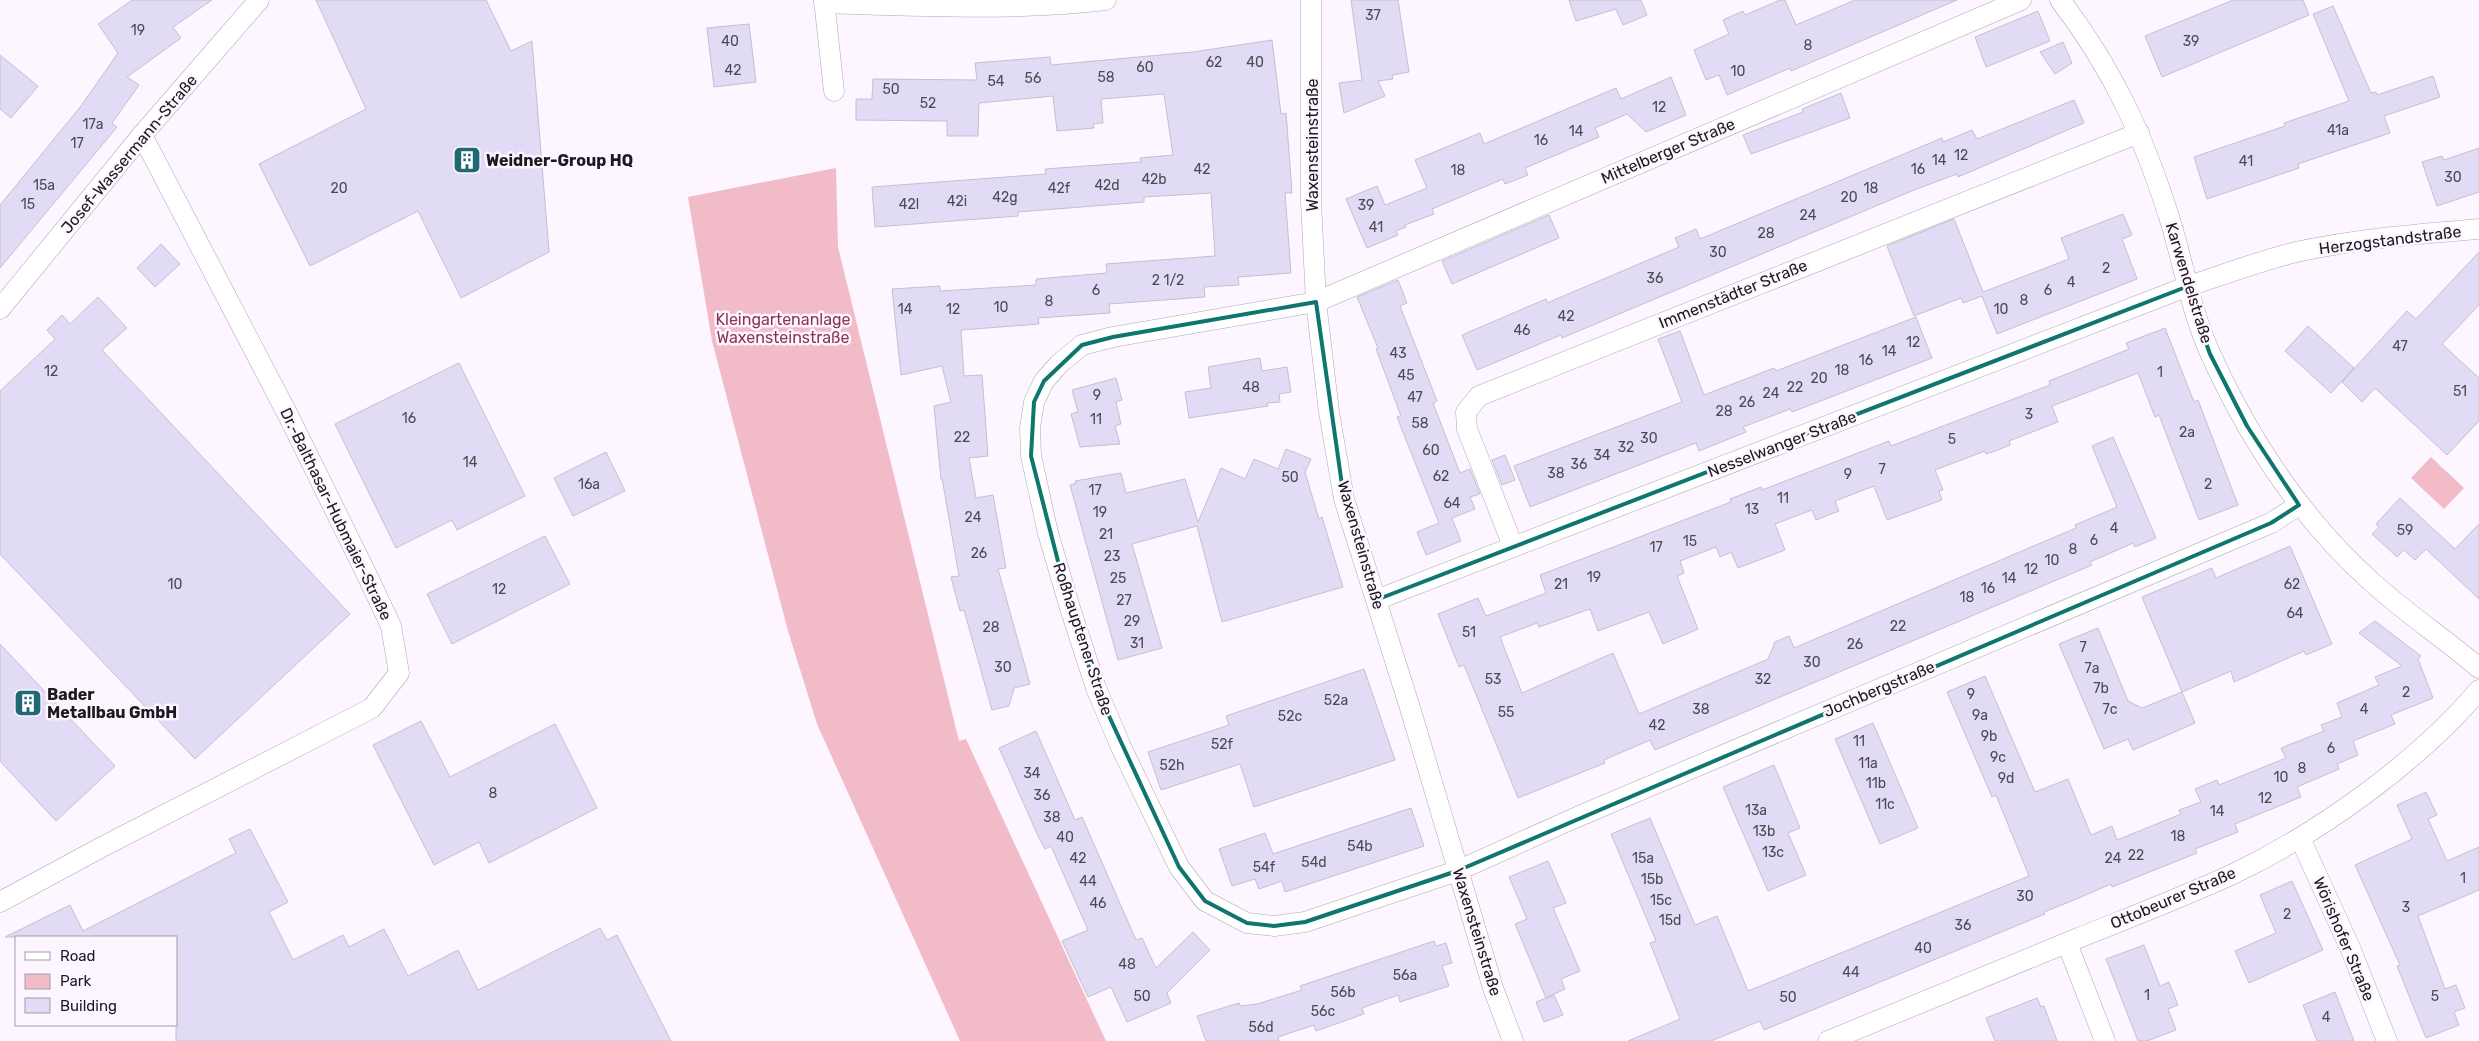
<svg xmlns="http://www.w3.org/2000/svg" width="2479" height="1041" viewBox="0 0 2479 1041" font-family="Rubik,sans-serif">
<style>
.green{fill:#f1bcc7}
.building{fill:#e2dbf5;stroke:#c4c0cd}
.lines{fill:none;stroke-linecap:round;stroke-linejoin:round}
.street-casing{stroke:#afa6b1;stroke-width:21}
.street{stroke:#fff;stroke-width:20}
.marked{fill:none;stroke:#0f766e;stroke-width:4;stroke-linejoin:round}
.labels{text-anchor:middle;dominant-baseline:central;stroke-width:5;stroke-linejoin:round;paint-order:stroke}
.number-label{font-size:14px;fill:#4e4a54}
.street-label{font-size:16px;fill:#1d191e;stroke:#fdf5ff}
.poi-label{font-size:16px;font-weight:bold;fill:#1d191e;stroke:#fdf5ff;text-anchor:start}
.park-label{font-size:16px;fill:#8c3550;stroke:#fdf5ff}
</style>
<rect width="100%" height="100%" fill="#fdf5ff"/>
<g class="green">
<polygon points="836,168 838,247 959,741 966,739 1106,1041 960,1041 817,724 788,631 712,341 688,197"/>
<polygon points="2431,457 2464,488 2444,509 2411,478"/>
</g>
<g class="building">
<polygon points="132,0 212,0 173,27 181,38 127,77 139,85 112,123 117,127 0,268 0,205 81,106 118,53 98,24"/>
<polygon points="316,0 486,0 511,51 532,41 549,252 461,298 418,211 310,266 259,164 366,109"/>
<polygon points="1351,0 1398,0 1409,72 1392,75 1393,79 1378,81 1385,96 1344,113 1339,83 1362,80"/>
<polygon points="1569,0 1641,0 1647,15 1623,25 1616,9 1576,21"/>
<polygon points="1780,0 1785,0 1796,25 1855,0 1957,0 1791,71 1790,68 1727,95 1719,75 1706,80 1694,50 1729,34 1723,20 1743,11 1745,15"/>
<polygon points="2233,0 2303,0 2309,15 2162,77 2145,36"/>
<polygon points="2333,6 2371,93 2376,92 2377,95 2433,76 2440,97 2384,116 2390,133 2298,164 2299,168 2207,199 2194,157 2285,126 2284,123 2349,101 2313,14"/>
<polygon points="2038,11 2050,41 1986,67 1975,37"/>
<polygon points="749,24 756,82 714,87 707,28"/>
<polygon points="1272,40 1281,114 1286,113 1287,125 1292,193 1285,193 1291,273 1238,277 1239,285 1204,287 1205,297 1109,304 1110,313 1038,318 1039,324 961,330 964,376 982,375 988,456 969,458 976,498 993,495 1006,568 998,569 1030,684 1014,688 1009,706 992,710 964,610 960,611 951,577 959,576 942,478 941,479 934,406 951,402 942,366 901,375 892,289 940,286 940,291 1036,285 1036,279 1107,273 1106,264 1215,256 1211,193 1144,197 1144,202 1018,212 1018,216 875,227 872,187 1046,174 1045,169 1141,162 1140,158 1173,155 1164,94 1101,99 1103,123 1093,124 1094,128 1057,131 1053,96 979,103 978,136 947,136 947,121 856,120 856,99 872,99 873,79 977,80 975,63 1050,57 1051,65 1193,52"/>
<polygon points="2063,42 2072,63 2055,74 2040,52"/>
<polygon points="0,55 38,86 11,118 0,109"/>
<polygon points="1671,77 1686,115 1646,132 1627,114 1595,128 1599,137 1525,168 1528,175 1505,184 1503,179 1432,209 1434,214 1405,225 1406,227 1396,231 1398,235 1367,248 1346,199 1377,186 1385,205 1427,188 1415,160 1480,133 1484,144 1616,88 1621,99"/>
<polygon points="1841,93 1850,118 1751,154 1743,135 1803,112 1802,109"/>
<polygon points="2074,100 2084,123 1958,177 1957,174 1914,190 1562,338 1561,335 1477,370 1462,335 1546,299 1547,303 1679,247 1675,238 1696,229 1700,239 1942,138 1943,142 1972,130 1977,139"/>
<polygon points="2479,148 2479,192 2437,206 2422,162 2442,156 2444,160"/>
<polygon points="2123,214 2132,235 2122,239 2137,279 1997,334 1982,296 1963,303 1961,298 1914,316 1887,246 1954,219 1983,292 2069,259 2061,238"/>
<polygon points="1549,215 1559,238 1452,284 1442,261"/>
<polygon points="161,244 180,264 155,287 137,268"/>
<polygon points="2479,252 2479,305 2442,344 2479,378 2479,421 2447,455 2375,388 2362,402 2342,382 2407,311 2416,319"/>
<polygon points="1398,280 1407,303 1400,306 1437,401 1433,403 1460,473 1470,469 1480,494 1470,497 1475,509 1452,518 1461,541 1426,555 1417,532 1439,523 1397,417 1401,416 1376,349 1378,348 1357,297"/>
<polygon points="98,297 127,328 102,350 350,614 195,759 0,554 0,391 55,339 47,330 62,315 70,324"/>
<polygon points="1916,317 1932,358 1792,412 1790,409 1743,427 1746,432 1699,451 1696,443 1530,507 1514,466 1682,402 1658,339 1680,331 1704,395 1774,368 1776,371"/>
<polygon points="2308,326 2354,368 2331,393 2285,351"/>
<polygon points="2165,328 2194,402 2198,400 2238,505 2199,520 2159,415 2155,417 2138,373 2052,406 2058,422 2009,441 2010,445 1998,450 1986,454 1985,451 1935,470 1943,490 1939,491 1942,500 1887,520 1874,486 1835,501 1839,511 1816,520 1812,510 1775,524 1785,550 1738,568 1731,552 1720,557 1716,547 1680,561 1684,573 1677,576 1698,629 1663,644 1649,612 1598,631 1590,609 1539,627 1537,623 1500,637 1522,693 1613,653 1639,714 1768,659 1775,642 1789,636 1794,648 2076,528 2075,525 2117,507 2092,446 2113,437 2156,538 2135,547 2133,543 2090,562 2092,565 1655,750 1650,740 1604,760 1605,763 1518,798 1464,665 1459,667 1438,614 1478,598 1486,616 1546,593 1540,575 1731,502 1730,499 1761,487 1762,490 1889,441 1891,446 2050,385 2049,381 2129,349 2126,343"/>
<polygon points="1260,358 1262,371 1287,367 1291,392 1279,394 1280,402 1267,403 1268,406 1189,418 1185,392 1211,388 1208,367"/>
<polygon points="459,363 525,496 457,530 452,520 396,548 335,424"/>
<polygon points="1116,378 1122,400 1116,402 1121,424 1115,426 1120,444 1080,447 1071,414 1078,412 1072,390"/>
<polygon points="1286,449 1311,459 1305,472 1319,519 1322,517 1343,587 1222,622 1197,526 1132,544 1162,648 1118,660 1070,485 1076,483 1075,481 1121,473 1126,493 1185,479 1198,522 1221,468 1245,479 1254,459 1278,469"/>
<polygon points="606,452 625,491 573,516 554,478"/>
<polygon points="1505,455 1515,480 1502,485 1492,460"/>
<polygon points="2400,498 2455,549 2479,524 2479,599 2426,549 2415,560 2404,550 2397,557 2372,534 2379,527 2376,524"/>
<polygon points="545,536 570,584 452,644 427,594"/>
<polygon points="2290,546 2332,644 2306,655 2304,651 2234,682 2231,671 2182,692 2195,723 2133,750 2128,739 2104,749 2059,644 2098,628 2128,701 2142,708 2182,692 2142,597 2212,568 2216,578"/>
<polygon points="2375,621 2421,656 2418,659 2433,698 2391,715 2395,724 2353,741 2358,755 2337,764 2339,769 2297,787 2301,797 2235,824 2238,832 2195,849 2197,853 2112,887 2111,884 2074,900 2044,912 2045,914 1764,1030 1760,1021 1711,1041 1628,1041 1680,1019 1650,943 1656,941 1611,834 1650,818 1695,925 1717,916 1748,991 2029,876 1996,795 1992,797 1947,692 1985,676 2035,792 2068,779 2091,835 2112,826 2117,840 2181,814 2179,810 2201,802 2195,789 2217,780 2219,785 2286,758 2281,748 2324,731 2321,725 2342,717 2337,703 2379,685 2375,677 2402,666 2359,633"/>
<polygon points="0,644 115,766 56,821 0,761"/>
<polygon points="1364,669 1395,760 1254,807 1240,764 1161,790 1148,752 1229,725 1226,716"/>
<polygon points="421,721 450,777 555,724 597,808 489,863 479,842 434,865 373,745"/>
<polygon points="1873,723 1918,828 1880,844 1835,739"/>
<polygon points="1036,731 1075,820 1082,817 1136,940 1142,938 1156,968 1193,932 1210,950 1167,993 1171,1003 1127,1022 1111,987 1088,997 1062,941 1088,930 1051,846 1045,849 1038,836 999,748"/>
<polygon points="1774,765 1800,828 1788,833 1806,875 1768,891 1723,787"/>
<polygon points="2426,792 2437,815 2428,819 2447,861 2479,847 2479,890 2418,916 2445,989 2456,985 2465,1008 2454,1012 2459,1025 2426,1038 2397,966 2400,965 2355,865 2412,839 2397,805"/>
<polygon points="1411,808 1424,846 1285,892 1282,881 1259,889 1255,879 1232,886 1219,849 1265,833 1273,854"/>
<polygon points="250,829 288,902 269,912 293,960 343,935 349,947 384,929 408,976 458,950 478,990 600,928 607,940 617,935 671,1041 176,1041 176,937 5,937 70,905 83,931 236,853 229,839"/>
<polygon points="1548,861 1566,903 1553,908 1580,971 1561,979 1565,989 1546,998 1515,924 1527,919 1509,877"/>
<polygon points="2292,881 2323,950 2249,983 2235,951 2276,933 2260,895"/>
<polygon points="1434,941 1436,946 1446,943 1452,963 1442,966 1449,986 1400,1002 1398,995 1362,1008 1364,1014 1316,1031 1314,1025 1278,1037 1279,1041 1206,1041 1197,1016 1239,1003 1240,1006 1257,1004 1302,990 1300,986"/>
<polygon points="2144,945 2160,986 2169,982 2178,1005 2168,1009 2176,1030 2147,1041 2138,1041 2106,959"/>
<polygon points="2335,992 2354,1041 2317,1041 2303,1005"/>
<polygon points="1554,995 1563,1015 1544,1022 1536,1002"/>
<polygon points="2037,998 2041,1007 2044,1006 2057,1041 1995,1041 1986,1018"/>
</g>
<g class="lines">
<defs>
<g id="street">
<polyline points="824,0 834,91"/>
<polyline points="1311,0 1311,202 1316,302 1329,412 1344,499 1411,711 1493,988 1513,1041"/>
<polyline points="2021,0 1316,302 1113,337 1082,345 1059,364 1044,381 1034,402 1030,428 1031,456 1048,533 1070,608 1096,688 1121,747 1179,867 1205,901 1247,923 1274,926 1305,922 1457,871 1577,817 2271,523 2299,505"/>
<path d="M2060,0C2113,69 2144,137 2170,220C2184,265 2191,312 2211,355C2250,441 2304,522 2374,584C2407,614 2445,639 2479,668"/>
<path d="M824,3C918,6 1012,11 1106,0"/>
<polyline points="0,309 142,135 259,0"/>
<polyline points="1513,546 1467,429 1466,412 1479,396 2139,133"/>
<path d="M1376,600L2186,287C2223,275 2259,261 2296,252C2356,239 2418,234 2479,229"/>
<polyline points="2300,838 2351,950 2387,1041"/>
<polyline points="0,902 102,847 372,708 399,673 391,626 365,571 289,417 142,135"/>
<polyline points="2067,943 2105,1041"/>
<path d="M1828,1041C1910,1007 1993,973 2076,939C2128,918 2181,898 2233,874C2319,833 2417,763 2479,690"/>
</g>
</defs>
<use href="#street" class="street-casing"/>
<use href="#street" class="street"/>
</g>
<path class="marked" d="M2186,287L2210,354L2247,426L2299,505L2271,523L1457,871L1305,922L1274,926L1247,923L1205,901L1179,867L1096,688L1070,608L1031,456L1034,402L1044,381L1082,345L1113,337L1316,302L1344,499L1376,600Z"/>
<defs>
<symbol id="building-square" viewBox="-11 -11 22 22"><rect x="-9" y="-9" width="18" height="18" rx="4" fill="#1f6974" stroke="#fdf5ff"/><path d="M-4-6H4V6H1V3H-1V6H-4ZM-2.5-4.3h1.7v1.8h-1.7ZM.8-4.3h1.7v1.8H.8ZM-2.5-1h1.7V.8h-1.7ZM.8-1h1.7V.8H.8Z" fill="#fff"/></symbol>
</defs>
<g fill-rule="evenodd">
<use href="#building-square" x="451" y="144" width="32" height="32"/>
<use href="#building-square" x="12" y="687" width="32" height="32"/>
</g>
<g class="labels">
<g class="number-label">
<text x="1373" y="15">37</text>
<text x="138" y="30">19</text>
<text x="730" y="41">40</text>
<text x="2191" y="41">39</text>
<text x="1808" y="45">8</text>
<text x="1214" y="62">62</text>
<text x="1255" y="62">40</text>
<text x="1145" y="67">60</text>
<text x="733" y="70">42</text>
<text x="1738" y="71">10</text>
<text x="1106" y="77">58</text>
<text x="1033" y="78">56</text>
<text x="996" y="81">54</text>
<text x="891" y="89">50</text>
<text x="928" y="103">52</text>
<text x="1659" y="107">12</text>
<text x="93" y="124">17a</text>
<text x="2338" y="130">41a</text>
<text x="1576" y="131">14</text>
<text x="1541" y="140">16</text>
<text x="77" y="143">17</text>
<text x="1961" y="155">12</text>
<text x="1939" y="160">14</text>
<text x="2246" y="161">41</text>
<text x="1202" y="169">42</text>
<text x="1918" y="169">16</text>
<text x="1458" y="170">18</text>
<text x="2453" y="177">30</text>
<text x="1154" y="179">42b</text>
<text x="44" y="185">15a</text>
<text x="1107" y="185">42d</text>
<text x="339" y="188">20</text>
<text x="1059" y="188">42f</text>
<text x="1871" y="188">18</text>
<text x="1005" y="197">42g</text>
<text x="1849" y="197">20</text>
<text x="957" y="201">42i</text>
<text x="28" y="204">15</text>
<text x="909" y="204">42l</text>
<text x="1366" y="205">39</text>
<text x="1808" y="215">24</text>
<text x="1376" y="227">41</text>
<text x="1766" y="233">28</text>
<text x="1718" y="252">30</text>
<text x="2106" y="268">2</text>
<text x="1655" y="278">36</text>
<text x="1168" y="280">2 1/2</text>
<text x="2071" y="282">4</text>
<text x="1096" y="290">6</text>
<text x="2048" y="290">6</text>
<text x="2024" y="300">8</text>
<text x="1049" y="301">8</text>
<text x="1001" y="307">10</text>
<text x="905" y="309">14</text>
<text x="953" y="309">12</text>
<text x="2001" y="309">10</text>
<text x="1566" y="316">42</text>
<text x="1522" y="330">46</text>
<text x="1913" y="342">12</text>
<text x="2400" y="346">47</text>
<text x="1889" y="351">14</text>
<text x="1398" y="353">43</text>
<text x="1866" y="360">16</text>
<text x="1842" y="370">18</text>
<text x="51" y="371">12</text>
<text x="2160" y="372">1</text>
<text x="1406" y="375">45</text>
<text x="1819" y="378">20</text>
<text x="1251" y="387">48</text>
<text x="1795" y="387">22</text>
<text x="2460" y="391">51</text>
<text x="1771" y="393">24</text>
<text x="1097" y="395">9</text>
<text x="1415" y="397">47</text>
<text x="1747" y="402">26</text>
<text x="1724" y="411">28</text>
<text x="2029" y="414">3</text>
<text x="409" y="418">16</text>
<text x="1096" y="419">11</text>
<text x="1420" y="423">58</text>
<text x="2187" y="432">2a</text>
<text x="962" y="437">22</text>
<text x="1649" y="438">30</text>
<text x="1952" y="439">5</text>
<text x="1626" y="447">32</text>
<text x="1431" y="450">60</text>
<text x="1602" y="455">34</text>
<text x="470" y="462">14</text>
<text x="1579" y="464">36</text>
<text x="1882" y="469">7</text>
<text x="1556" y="473">38</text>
<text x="1848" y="474">9</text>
<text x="1441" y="476">62</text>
<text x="1290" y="477">50</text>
<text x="589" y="484">16a</text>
<text x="2208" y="484">2</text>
<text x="1095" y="490">17</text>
<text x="1783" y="498">11</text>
<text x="1452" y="503">64</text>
<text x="1752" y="509">13</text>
<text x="1100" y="512">19</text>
<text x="973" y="517">24</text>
<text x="2114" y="528">4</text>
<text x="2405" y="530">59</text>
<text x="1106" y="534">21</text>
<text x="2094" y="540">6</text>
<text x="1690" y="541">15</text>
<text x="1656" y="547">17</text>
<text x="2073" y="549">8</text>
<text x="979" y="553">26</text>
<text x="1112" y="556">23</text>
<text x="2052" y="560">10</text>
<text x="2031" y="569">12</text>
<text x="1594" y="577">19</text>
<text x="1118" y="578">25</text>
<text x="2009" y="578">14</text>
<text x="175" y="584">10</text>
<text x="1561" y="584">21</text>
<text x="2292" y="584">62</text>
<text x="1988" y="588">16</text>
<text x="499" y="589">12</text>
<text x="1967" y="597">18</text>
<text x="1124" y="600">27</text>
<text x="2295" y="613">64</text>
<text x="1132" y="621">29</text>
<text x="1898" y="626">22</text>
<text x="991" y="627">28</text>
<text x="1469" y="632">51</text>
<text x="1137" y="643">31</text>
<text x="1855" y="644">26</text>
<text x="2083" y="647">7</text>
<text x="1812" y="662">30</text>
<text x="1003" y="667">30</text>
<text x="2092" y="668">7a</text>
<text x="1493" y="679">53</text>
<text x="1763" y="679">32</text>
<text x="2101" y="688">7b</text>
<text x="2406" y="692">2</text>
<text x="1971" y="694">9</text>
<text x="1336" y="700">52a</text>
<text x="1701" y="709">38</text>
<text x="2110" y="709">7c</text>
<text x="2364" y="709">4</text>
<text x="1506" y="712">55</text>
<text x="1980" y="715">9a</text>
<text x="1290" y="716">52c</text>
<text x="1657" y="725">42</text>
<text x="1989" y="736">9b</text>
<text x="1859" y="741">11</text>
<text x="1222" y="744">52f</text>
<text x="2331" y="748">6</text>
<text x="1998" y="757">9c</text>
<text x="1868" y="763">11a</text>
<text x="1172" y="765">52h</text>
<text x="2302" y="768">8</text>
<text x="1032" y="773">34</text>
<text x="2281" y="777">10</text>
<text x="2006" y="778">9d</text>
<text x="1876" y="783">11b</text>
<text x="493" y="793">8</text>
<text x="1042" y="795">36</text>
<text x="2265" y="798">12</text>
<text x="1885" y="804">11c</text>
<text x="1756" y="810">13a</text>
<text x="2217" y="811">14</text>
<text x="1052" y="817">38</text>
<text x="1764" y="831">13b</text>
<text x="2178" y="836">18</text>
<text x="1065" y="837">40</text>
<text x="1360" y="846">54b</text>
<text x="1773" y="852">13c</text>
<text x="2136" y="855">22</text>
<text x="1078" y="858">42</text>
<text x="1643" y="858">15a</text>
<text x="2113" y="858">24</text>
<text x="1314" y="862">54d</text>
<text x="1264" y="867">54f</text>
<text x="2463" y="878">1</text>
<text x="1652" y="879">15b</text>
<text x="1088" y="881">44</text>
<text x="2025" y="896">30</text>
<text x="1661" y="900">15c</text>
<text x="1098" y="903">46</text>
<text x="2406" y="907">3</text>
<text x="2287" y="914">2</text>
<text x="1670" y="920">15d</text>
<text x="1963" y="925">36</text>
<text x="1923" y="948">40</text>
<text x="1127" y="964">48</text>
<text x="1851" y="972">44</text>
<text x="1405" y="975">56a</text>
<text x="1343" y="992">56b</text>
<text x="2147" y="995">1</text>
<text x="1142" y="996">50</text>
<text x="2435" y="996">5</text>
<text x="1788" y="997">50</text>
<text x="1323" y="1011">56c</text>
<text x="2326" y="1017">4</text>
<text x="1261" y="1027">56d</text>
</g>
<g class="street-label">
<text transform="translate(1312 145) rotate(-90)">Waxensteinstraße</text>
<text transform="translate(1668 151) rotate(-23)">Mittelberger Straße</text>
<text transform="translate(129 154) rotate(-50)">Josef-Wassermann-Straße</text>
<text transform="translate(2390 240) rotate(-7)">Herzogstandstraße</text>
<text transform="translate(2189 283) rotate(73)">Karwendelstraße</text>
<text transform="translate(1733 294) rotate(-22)">Immenstädter Straße</text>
<text transform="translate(1782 444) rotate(-21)">Nesselwanger Straße</text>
<text transform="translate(336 514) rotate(64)">Dr.-Balthasar-Hubmaier-Straße</text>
<text transform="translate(1361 545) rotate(74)">Waxensteinstraße</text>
<text transform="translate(1083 639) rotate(72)">Roßhauptener Straße</text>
<text transform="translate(1879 689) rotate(-23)">Jochbergstraße</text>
<text transform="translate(2173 898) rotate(-23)">Ottobeurer Straße</text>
<text transform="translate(1477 932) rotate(73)">Waxensteinstraße</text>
<text transform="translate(2344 939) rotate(67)">Wörishofer Straße</text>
</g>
<g class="poi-label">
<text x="486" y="160">Weidner-Group HQ</text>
<text x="47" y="694">Bader<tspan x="47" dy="18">Metallbau GmbH</tspan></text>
</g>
<g class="park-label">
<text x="783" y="319">Kleingartenanlage<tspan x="783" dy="18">Waxensteinstraße</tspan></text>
</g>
</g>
<rect x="15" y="936" width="162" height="90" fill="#fdf5ff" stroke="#a39da5"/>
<rect x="25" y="952" width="25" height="8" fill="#ffffff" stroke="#a39da5"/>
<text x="60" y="961" font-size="15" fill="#1d191e">Road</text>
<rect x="25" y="974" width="25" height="15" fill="#f1bcc7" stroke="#a39da5"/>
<text x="60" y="986" font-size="15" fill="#1d191e">Park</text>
<rect x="25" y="998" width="25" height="15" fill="#e2dbf5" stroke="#a39da5"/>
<text x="60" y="1011" font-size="15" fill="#1d191e">Building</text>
</svg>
